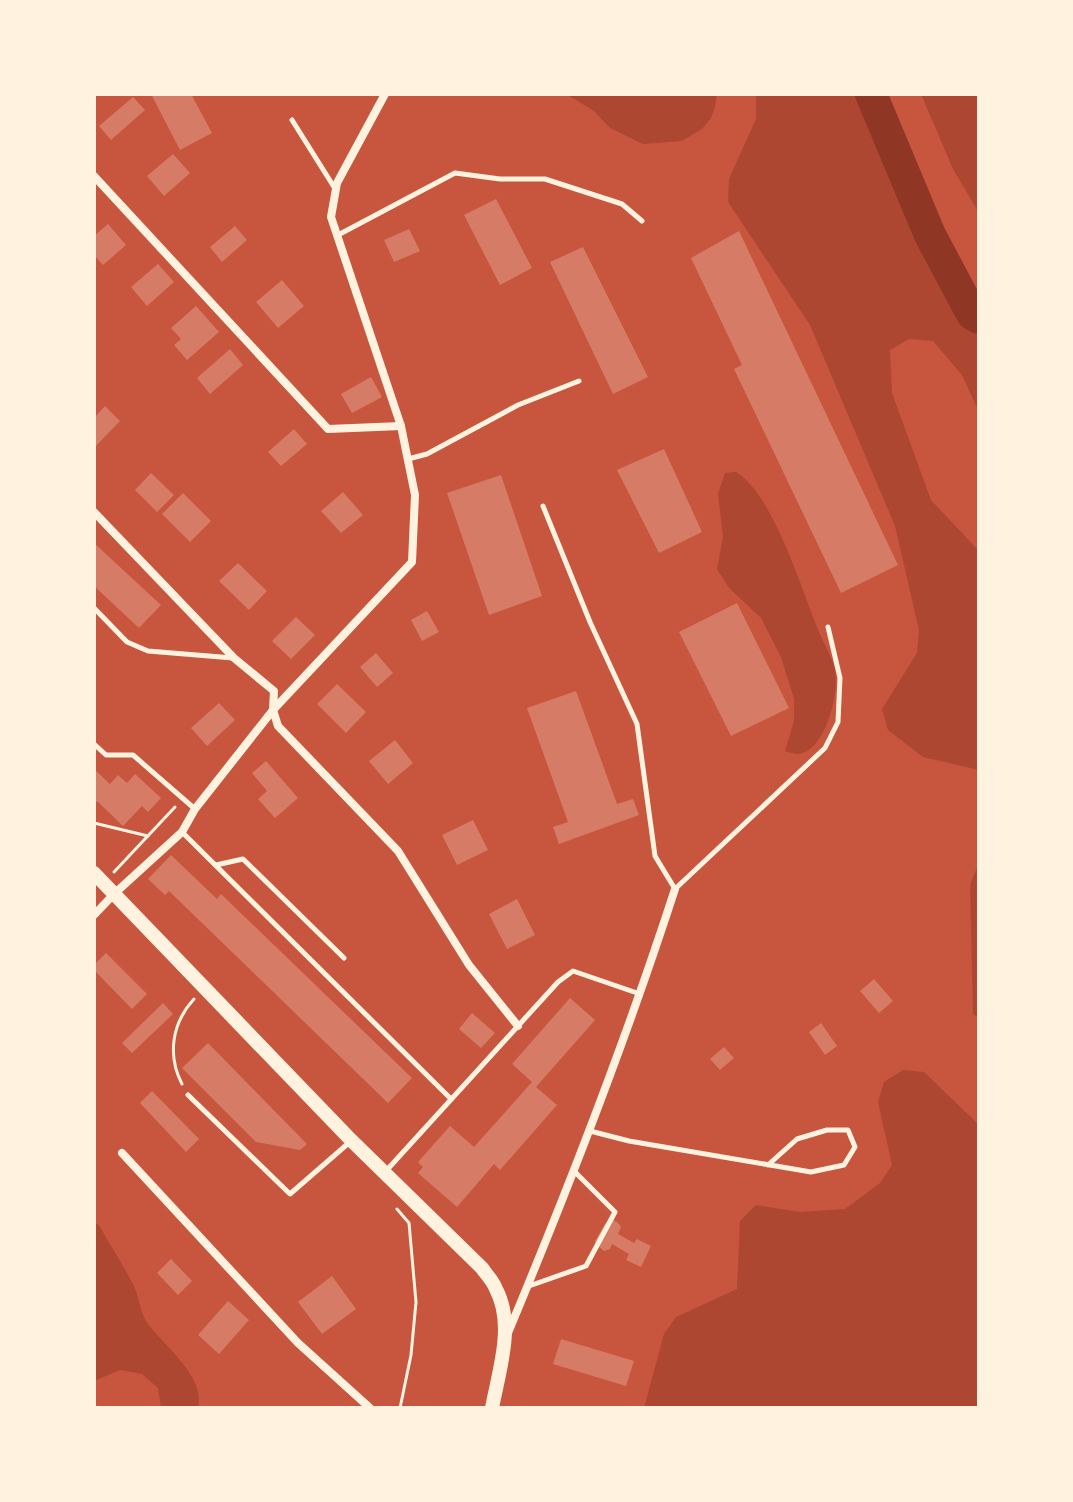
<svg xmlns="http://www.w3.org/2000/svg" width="1073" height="1502" viewBox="0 0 1073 1502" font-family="'Times New Roman',serif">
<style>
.green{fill:#ae4732}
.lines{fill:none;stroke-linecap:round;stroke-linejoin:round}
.river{stroke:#8f3625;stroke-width:32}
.building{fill:#d67c66}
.path{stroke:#fff3e0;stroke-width:3}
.service{stroke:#fff3e0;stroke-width:5}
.minor{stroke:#fff3e0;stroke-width:8}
.tertiary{stroke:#fff3e0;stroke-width:14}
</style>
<rect width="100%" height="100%" fill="#c8553d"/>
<g class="green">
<polygon points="566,94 717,94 715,107 711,118 702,129 682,141 643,144 610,128 594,111"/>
<polygon points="756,94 882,94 953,260 979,293 979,412 962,375 933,341 909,339 890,350 892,393 931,500 978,550 979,770 923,757 888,730 882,709 917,653 919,630 895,526 810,325 728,202 729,179 756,119"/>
<polygon points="921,94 979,94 979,213 953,169"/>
<path d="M736,472C772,493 801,587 817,627C822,640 830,653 834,666C841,689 826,753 797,754C794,754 788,752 785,751L794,721V699L781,657L761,618L729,588L717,569L723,537L718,494L725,473Z"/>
<polygon points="979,863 979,1018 973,1014 970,885"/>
<polygon points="903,1070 924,1072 979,1125 979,1408 644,1408 664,1334 676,1317 737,1289 740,1221 756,1205 800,1212 845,1209 880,1183 892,1165 878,1102 884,1082"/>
<path d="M94,1221L100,1227C111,1247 124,1266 134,1286C139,1297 140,1311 146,1321C161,1344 206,1375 198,1408H161L158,1388L142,1374L120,1370L94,1381Z"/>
</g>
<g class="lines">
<polyline class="river" points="871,94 930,235 972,314 979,318"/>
</g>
<g class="building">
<polygon points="151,94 191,94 212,133 180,150"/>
<polygon points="133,97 145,110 111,140 99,126"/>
<polygon points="173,154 190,173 164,196 147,176"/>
<polygon points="496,199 532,268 500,285 464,215"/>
<polygon points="108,224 126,245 103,265 94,255 94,236"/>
<polygon points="235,226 247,240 222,262 210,247"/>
<polygon points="409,229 420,251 394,262 384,240"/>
<polygon points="739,231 898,565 841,593 734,369 742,365 691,258"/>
<polygon points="583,247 648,377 613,394 550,262"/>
<polygon points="158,264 174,282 147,306 131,287"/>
<polygon points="282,280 304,306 278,328 256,302"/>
<polygon points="196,306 219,332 187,360 174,345 181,339 171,328"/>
<polygon points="230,349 243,365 210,394 197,378"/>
<polygon points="371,377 382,397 352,413 341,394"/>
<polygon points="105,406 120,421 94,448 94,418"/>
<polygon points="294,429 307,444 281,466 268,452"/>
<polygon points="664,449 702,532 659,553 617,470"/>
<polygon points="151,473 174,495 157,512 135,490"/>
<polygon points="501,475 542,596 489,615 447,493"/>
<polygon points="343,492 363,515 341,533 321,511"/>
<polygon points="183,493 211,521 190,542 162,514"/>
<polygon points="94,543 161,605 139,628 94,586"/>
<polygon points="238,563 267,591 249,610 219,581"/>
<polygon points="737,603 789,708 731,736 679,632"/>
<polygon points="427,611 439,632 422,641 411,620"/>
<polygon points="296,617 315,635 291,659 272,641"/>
<polygon points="376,653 393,673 377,687 360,667"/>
<polygon points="337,684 366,712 346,733 317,704"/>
<polygon points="576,691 617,804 633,799 639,815 559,844 553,827 568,822 527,708"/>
<polygon points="219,703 235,720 207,746 191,728"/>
<polygon points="395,740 413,763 388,784 369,761"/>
<polygon points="266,761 298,798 275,818 258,799 267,791 252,773"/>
<polygon points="94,769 110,784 118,775 127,783 135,774 161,798 148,812 142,806 123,826 97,801 94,805"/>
<polygon points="473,820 488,850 457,865 442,835"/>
<polygon points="171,855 217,899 221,894 412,1078 388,1103 169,891 165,895 148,879"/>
<polygon points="517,899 535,935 507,949 489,914"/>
<polygon points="106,953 147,994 132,1009 94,970 94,965"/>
<polygon points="874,979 893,1001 879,1013 860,991"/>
<polygon points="570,998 595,1020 536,1087 557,1105 500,1170 494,1164 457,1207 418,1173 423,1167 418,1162 450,1126 474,1147 532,1082 512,1064"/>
<polygon points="163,1003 173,1014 132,1053 122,1043"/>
<polygon points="472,1013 495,1033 481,1048 459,1029"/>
<polygon points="821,1023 837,1046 825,1055 809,1032"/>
<polygon points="208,1043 307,1144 300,1150 256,1142 182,1068"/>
<polygon points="724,1047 734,1058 720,1070 710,1059"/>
<polygon points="152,1091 199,1139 186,1152 140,1103"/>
<polygon points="610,1219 617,1222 621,1227 618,1234 634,1243 637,1239 651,1246 641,1267 626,1260 629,1254 612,1244 610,1249 604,1251 596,1244 595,1241 605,1224"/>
<polygon points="171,1259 192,1281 178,1295 157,1273"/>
<polygon points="332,1276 356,1309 322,1334 298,1302"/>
<polygon points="228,1301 249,1320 219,1354 198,1335"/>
<polygon points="561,1339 634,1361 626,1386 553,1364"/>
</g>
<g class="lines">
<g class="path">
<polyline points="94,823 148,836"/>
<polyline points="114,872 175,807"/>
<path d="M182,1084C167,1055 172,1023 194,999"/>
<polyline points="397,1209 409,1223 416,1302 411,1355 400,1408"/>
</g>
<g class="service">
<polyline points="292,120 334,187"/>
<polyline points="338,235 455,173 500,179 545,179 622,204 642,221"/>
<polyline points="408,459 427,454 518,405 579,381"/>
<polyline points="543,506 590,622 637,724 655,856 675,889 825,748 838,722 840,678 828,627"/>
<polyline points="94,608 127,642 148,651 233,658"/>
<polyline points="94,744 106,755 133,755 195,809"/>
<polyline points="182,832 451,1099"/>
<polyline points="216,865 243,859 344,958"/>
<polyline points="188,1095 290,1194 351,1141"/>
<polyline points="590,1131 629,1141 811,1172 844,1165 855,1147 848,1130 827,1130 797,1139 768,1165"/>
<polyline points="385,1172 558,982 573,971 640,994"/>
<polyline points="529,1286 586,1266 615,1212 574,1171"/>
</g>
<g class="minor">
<polyline points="94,176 328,429 401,426"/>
<polyline points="94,512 234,658 274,691 273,710 278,726 398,851 469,965 518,1026"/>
<polyline points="94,915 114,894 182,832 195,809 273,710 412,562 415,495 401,426 331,217 337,183 385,94"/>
<polyline points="122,1153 298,1343 370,1408"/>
<path d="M508,1333C569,1187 626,1040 675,889"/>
</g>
<path class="tertiary" d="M94,873L351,1140L482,1268C486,1274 493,1281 496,1289C515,1325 499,1370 492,1408"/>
</g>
<rect width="1073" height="1502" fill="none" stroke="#fff3e0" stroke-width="192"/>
</svg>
